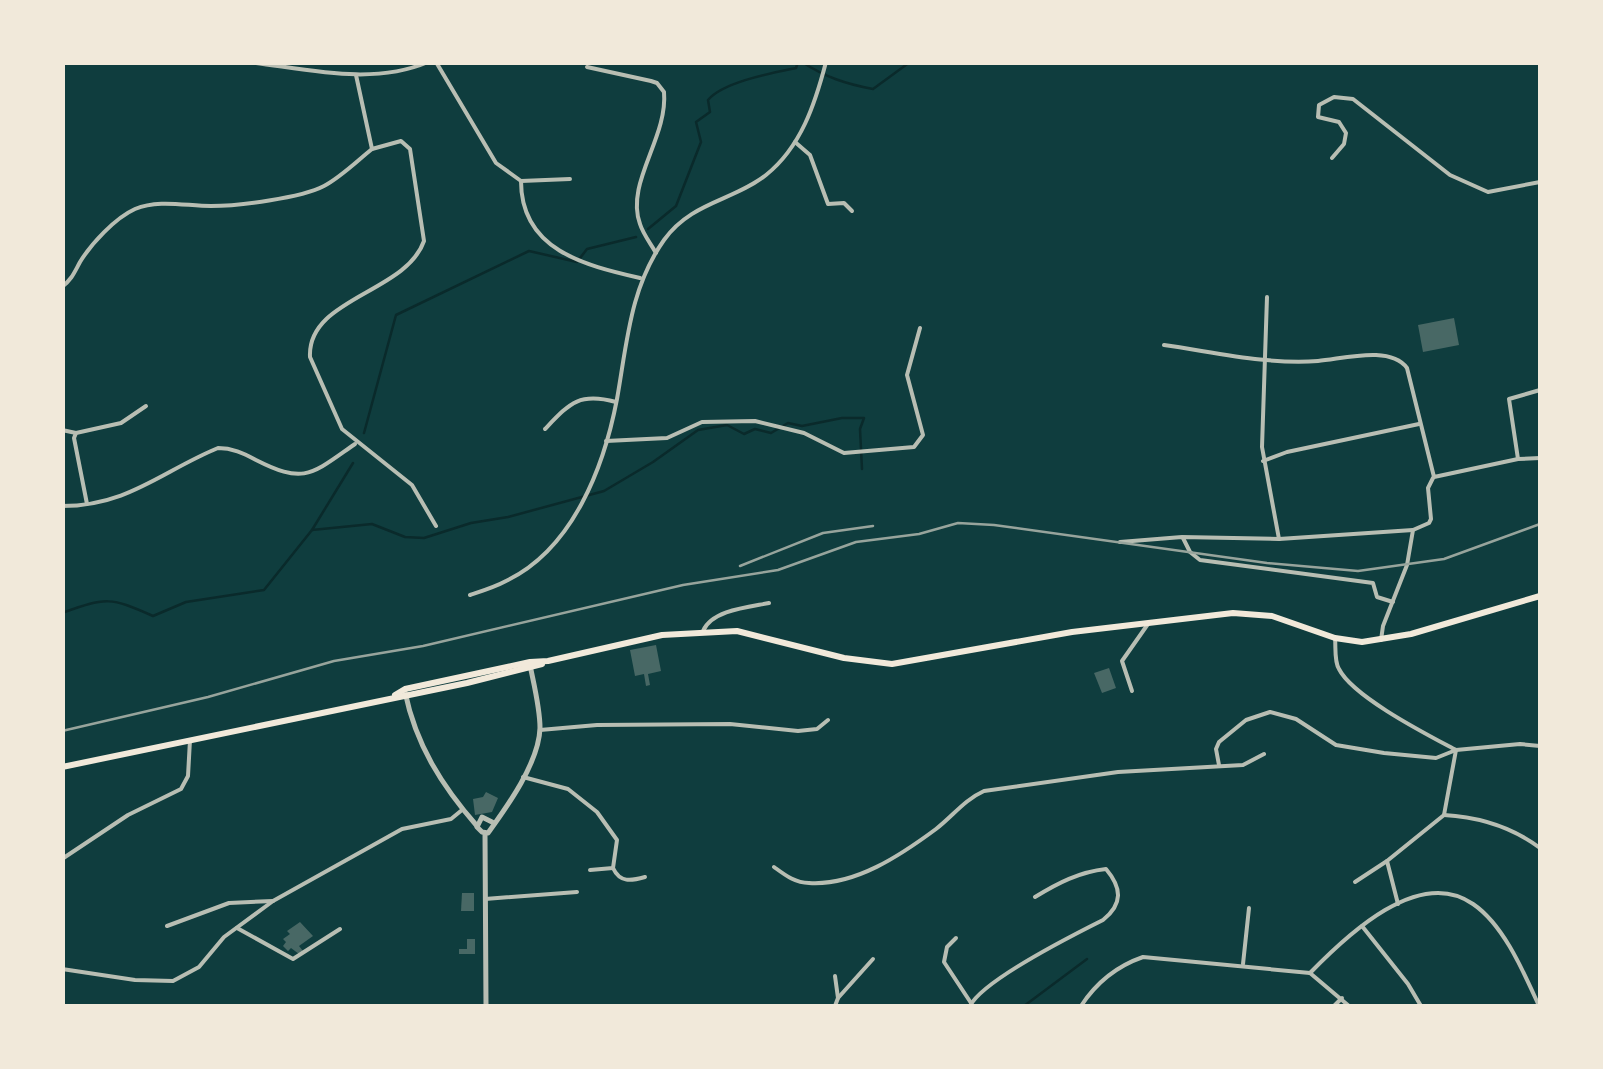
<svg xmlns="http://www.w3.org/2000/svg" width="1603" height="1069" viewBox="0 0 1603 1069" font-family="'Roboto Condensed',sans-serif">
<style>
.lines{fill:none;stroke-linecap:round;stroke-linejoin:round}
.stream{stroke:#0a2a2b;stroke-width:2.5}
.building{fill:#486865}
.minor{stroke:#b8beb3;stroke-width:4}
.tertiary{stroke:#b8beb3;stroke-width:5}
.primary{stroke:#f1e9da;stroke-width:6}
.rail{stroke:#97a49c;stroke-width:2.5}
</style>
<rect width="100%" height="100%" fill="#0f3d3e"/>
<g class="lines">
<g class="stream">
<path d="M802,62C825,77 846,84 873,89L910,62"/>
<path d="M648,229L676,206L701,142L696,122L710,112L708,100C723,82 772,73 796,68L798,62"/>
<polyline points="364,433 396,315 529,251 577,262 587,249 636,237"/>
<polyline points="312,530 372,524 405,537 424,538 471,523 508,517 604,491 653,462 698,430 727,425 744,434 755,429 771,433 788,423 802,426 842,418 864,418 860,429 862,469"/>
<path d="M62,613C107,597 110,597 153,616L186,602L264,590L312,530L353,463"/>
<polyline points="1024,1006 1087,959"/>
</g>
</g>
<g class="building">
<polygon points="1454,318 1459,345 1423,352 1418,325"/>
<polygon points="656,645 661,671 648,674 650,685 646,686 644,674 635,676 630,650"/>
<polygon points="1109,668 1116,688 1102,693 1094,673"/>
<polygon points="486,792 498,798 492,812 475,815 473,799 483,797"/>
<polygon points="462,893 474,893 474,911 461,911"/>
<polygon points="300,922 313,936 299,946 303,951 299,954 291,948 288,951 283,946 286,942 283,939 290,934 287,931"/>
<polygon points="467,939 475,939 475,954 459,954 459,949 467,949"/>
</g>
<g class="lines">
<g class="minor">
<path d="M249,62C307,69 372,86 428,62"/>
<polyline points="436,62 496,163 521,181 570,179"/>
<polyline points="62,63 66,62"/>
<path d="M587,67L651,81L657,83L664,92C668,138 625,183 640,224C643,234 651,244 656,253"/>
<path d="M356,75L372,149L401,141L410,149L424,241C406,293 307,298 310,357L342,429L412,485L436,526"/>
<polyline points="795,142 810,155 828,204 844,203 852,211"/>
<polyline points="1332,158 1344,144 1346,133 1339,122 1318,117 1319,105 1334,97 1353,99 1450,175 1488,192 1540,182"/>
<path d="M521,181C521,250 584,265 640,278"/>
<path d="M62,287C72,279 74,273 80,262C91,244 115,218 135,209C159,199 186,206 211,206C238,206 301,198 324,186C341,177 357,161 372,149"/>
<polyline points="1267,297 1262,447 1279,539"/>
<path d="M1164,345C1214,352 1268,365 1318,361C1343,359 1390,345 1407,368L1434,477L1518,459L1540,458"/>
<path d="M545,429C570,403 579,392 616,402"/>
<polyline points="62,430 76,433"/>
<polyline points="606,441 667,438 702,422 755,421 804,433 844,453 914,447 923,435 907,375 920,328"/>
<polyline points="1518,459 1509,399 1540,390"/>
<polyline points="1263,461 1287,452 1419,424"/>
<polyline points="87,504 74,438 76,433 121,423 146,406"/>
<path d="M62,506C128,506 162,471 218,448C232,448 243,453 256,460C305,485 312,474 355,444"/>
<polyline points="1183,538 1190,552 1200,560 1373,583 1377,597 1393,602"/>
<polyline points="1120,542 1182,537 1279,539 1413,530"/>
<path d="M470,595C482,591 495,587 506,581C573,549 604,467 617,399C627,343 630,288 664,240C691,202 733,201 766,175C801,147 815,104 826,62"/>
<path d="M703,631C712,610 749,607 769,603"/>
<path d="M1335,638C1336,648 1334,661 1339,669C1353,697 1428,735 1456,750"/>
<polyline points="1381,640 1383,626 1407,565 1413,530 1429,523 1431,519 1428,488 1433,478"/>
<polyline points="1132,691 1122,661 1148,624"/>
<polyline points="540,730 597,725 730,724 798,731 817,729 828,720"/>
<polyline points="1219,765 1216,749 1219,742 1246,720 1270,712 1296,719 1336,745 1384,753 1436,758 1456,750 1520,744 1540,746"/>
<polyline points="523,777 568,789 597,812 617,840 613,868 590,870"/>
<path d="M1444,815C1479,817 1512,827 1540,848"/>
<polyline points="62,859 128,815 181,789 188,776 190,740"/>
<path d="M774,867C785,875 795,883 809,883C855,886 901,855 936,829C953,816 964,800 984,791L1118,772L1243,765L1264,754"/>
<path d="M613,868C620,883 631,881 645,877"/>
<polyline points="1355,882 1387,861"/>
<polyline points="485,899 577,892"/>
<polyline points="1398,904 1387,861 1444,815 1456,750"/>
<polyline points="167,926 229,903 273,901"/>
<polyline points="1362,926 1408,984 1421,1006"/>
<polyline points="237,928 293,959 340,929"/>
<polyline points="956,938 947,947 944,962 971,1003"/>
<polyline points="1243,964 1249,908"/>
<polyline points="62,969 135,980 173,981 199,967 224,937 273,901 402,829 451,819 462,810"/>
<path d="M1310,973C1347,935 1419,866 1473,904C1504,925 1524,973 1539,1006"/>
<polyline points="1310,973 1349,1006"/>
<polyline points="835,976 838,998"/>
<polyline points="835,1006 838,998 873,959"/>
<path d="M970,1006C983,980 1073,935 1103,920C1123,904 1122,888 1106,869C1079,872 1058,883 1035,897"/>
<path d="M1081,1006C1096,983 1117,966 1143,957L1310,973"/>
<polyline points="1334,1006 1342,998"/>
</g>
<g class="tertiary">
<path d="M405,692C416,745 442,786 477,826"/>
<path d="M492,822L482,817L477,827L482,832L488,833C506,808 539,763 540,728C540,708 534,685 530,665"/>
<polyline points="485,833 486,1006"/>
</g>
<g class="primary">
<polyline points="395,695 405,689 530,662 548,661 662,635 737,631 844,658 892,664 1072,632 1233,613 1272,616 1335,638 1362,642 1411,634 1540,596"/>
<polyline points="62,767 467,683 542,664"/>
</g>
<g class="rail">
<polyline points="740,566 823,533 873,526"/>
<polyline points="62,731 208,697 334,661 423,646 683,585 778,570 856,542 919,534 958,523 994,525 1267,563 1358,571 1444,559 1540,524"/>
</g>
</g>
<rect width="1603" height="1069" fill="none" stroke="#f1e9da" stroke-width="130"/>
</svg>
